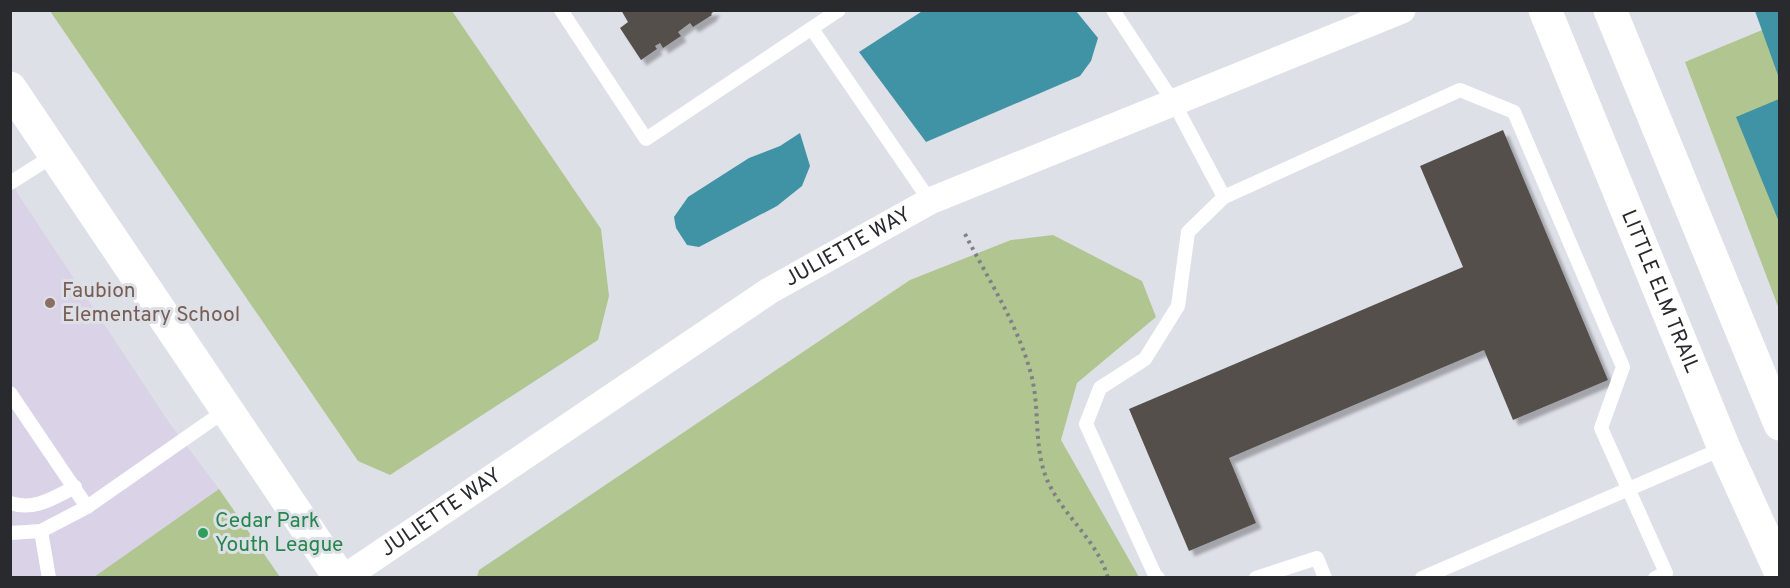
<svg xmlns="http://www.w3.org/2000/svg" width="1790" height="588" viewBox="0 0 1790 588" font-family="Overpass,sans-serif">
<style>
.education{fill:#dad2e7}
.green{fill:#b1c590}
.water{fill:#4092a5}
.building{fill:#554f4c;filter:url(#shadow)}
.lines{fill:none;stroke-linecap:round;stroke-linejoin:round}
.path{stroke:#7f8186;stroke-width:4;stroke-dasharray:3 4.5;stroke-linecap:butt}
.service{stroke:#fff;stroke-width:14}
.minor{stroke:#fff;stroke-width:27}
.tertiary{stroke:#fff;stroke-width:33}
.secondary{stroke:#fff;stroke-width:33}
.education-dot{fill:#8d6e63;stroke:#dde0e7;stroke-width:2}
.leisure-dot{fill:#2e9e5b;stroke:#dde0e7;stroke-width:2}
.labels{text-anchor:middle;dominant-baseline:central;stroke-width:6;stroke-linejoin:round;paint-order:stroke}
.street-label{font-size:21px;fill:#292a2d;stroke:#dde0e7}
.education-label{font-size:21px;fill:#785e54;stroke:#dde0e7;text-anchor:start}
.leisure-label{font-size:21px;fill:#27864d;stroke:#dde0e7;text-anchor:start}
</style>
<defs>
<filter id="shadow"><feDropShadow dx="5.5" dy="5.5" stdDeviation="1.5" flood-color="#0004"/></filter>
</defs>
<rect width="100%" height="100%" fill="#dde0e7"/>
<polygon class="education" points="10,182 170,424 219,489 94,577 11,577"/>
<g class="green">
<polygon points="50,11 452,11 601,229 609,296 598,340 390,475 358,461"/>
<polygon points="1779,23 1779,309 1685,62"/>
<polygon points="1053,235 1142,281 1156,317 1077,383 1061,440 1139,577 477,577 479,570 910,280 1011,240"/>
<polygon points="219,489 280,577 94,577"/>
</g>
<g class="water">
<polygon points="924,10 1076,11 1098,38 1091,61 1080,76 926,142 859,52"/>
<polygon points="1755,11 1779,11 1779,78"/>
<polygon points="1779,99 1779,222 1736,117"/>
<polygon points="800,133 810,166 802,186 777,206 699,247 687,245 676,228 674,217 688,197 749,158 780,146"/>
</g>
<g class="building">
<polygon points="621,10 715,10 711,14 712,15 693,27 690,23 678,32 681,36 663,48 660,43 655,46 657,49 641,60 620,28 628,22"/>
<polygon points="1503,130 1608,380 1513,420 1484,350 1229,458 1256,523 1189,551 1129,409 1463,267 1420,166"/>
</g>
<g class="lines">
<path class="path" d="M965,234C988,279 1018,325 1031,374C1041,410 1032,452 1050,486C1066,518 1098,542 1108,578"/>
<g class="service">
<polyline points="561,10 646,139 839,10"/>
<polyline points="1113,10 1174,103 1224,197"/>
<polyline points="812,29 930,201"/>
<polyline points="10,183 56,154"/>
<polyline points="10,393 87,507"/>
<path d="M10,503C35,511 53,498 75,487"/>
<polyline points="41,531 49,578"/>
<polyline points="10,533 41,531 87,507 226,410"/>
<polyline points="1158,578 1155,575 1086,424 1100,388 1145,359 1178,306 1188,232 1224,197 1460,90 1514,112 1623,367 1601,428 1666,573 1655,578"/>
<polyline points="1256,578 1317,558 1325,578"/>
<polyline points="1422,578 1724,448"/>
</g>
<path class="minor" id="s1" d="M344,578L769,291L930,201L1402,10"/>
<g class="tertiary">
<path id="s2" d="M1545,10L1724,448L1780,571"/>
<polyline points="1610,10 1780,424"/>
</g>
<polyline class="secondary" points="10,88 340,578"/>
</g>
<circle class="education-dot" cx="50" cy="303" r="6"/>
<circle class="leisure-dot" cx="203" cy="533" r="6"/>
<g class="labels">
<g class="street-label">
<text stroke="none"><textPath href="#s1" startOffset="603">JULIETTE WAY</textPath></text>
<text stroke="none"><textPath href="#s2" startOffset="304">LITTLE ELM TRAIL</textPath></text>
<text stroke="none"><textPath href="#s1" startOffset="117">JULIETTE WAY</textPath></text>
</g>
<g class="education-label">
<text x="62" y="291">Faubion<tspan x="62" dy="24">Elementary School</tspan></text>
</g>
<g class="leisure-label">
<text x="215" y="521">Cedar Park<tspan x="215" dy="24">Youth League</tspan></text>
</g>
</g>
<rect width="1790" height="588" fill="none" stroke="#292a2d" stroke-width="24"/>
</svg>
